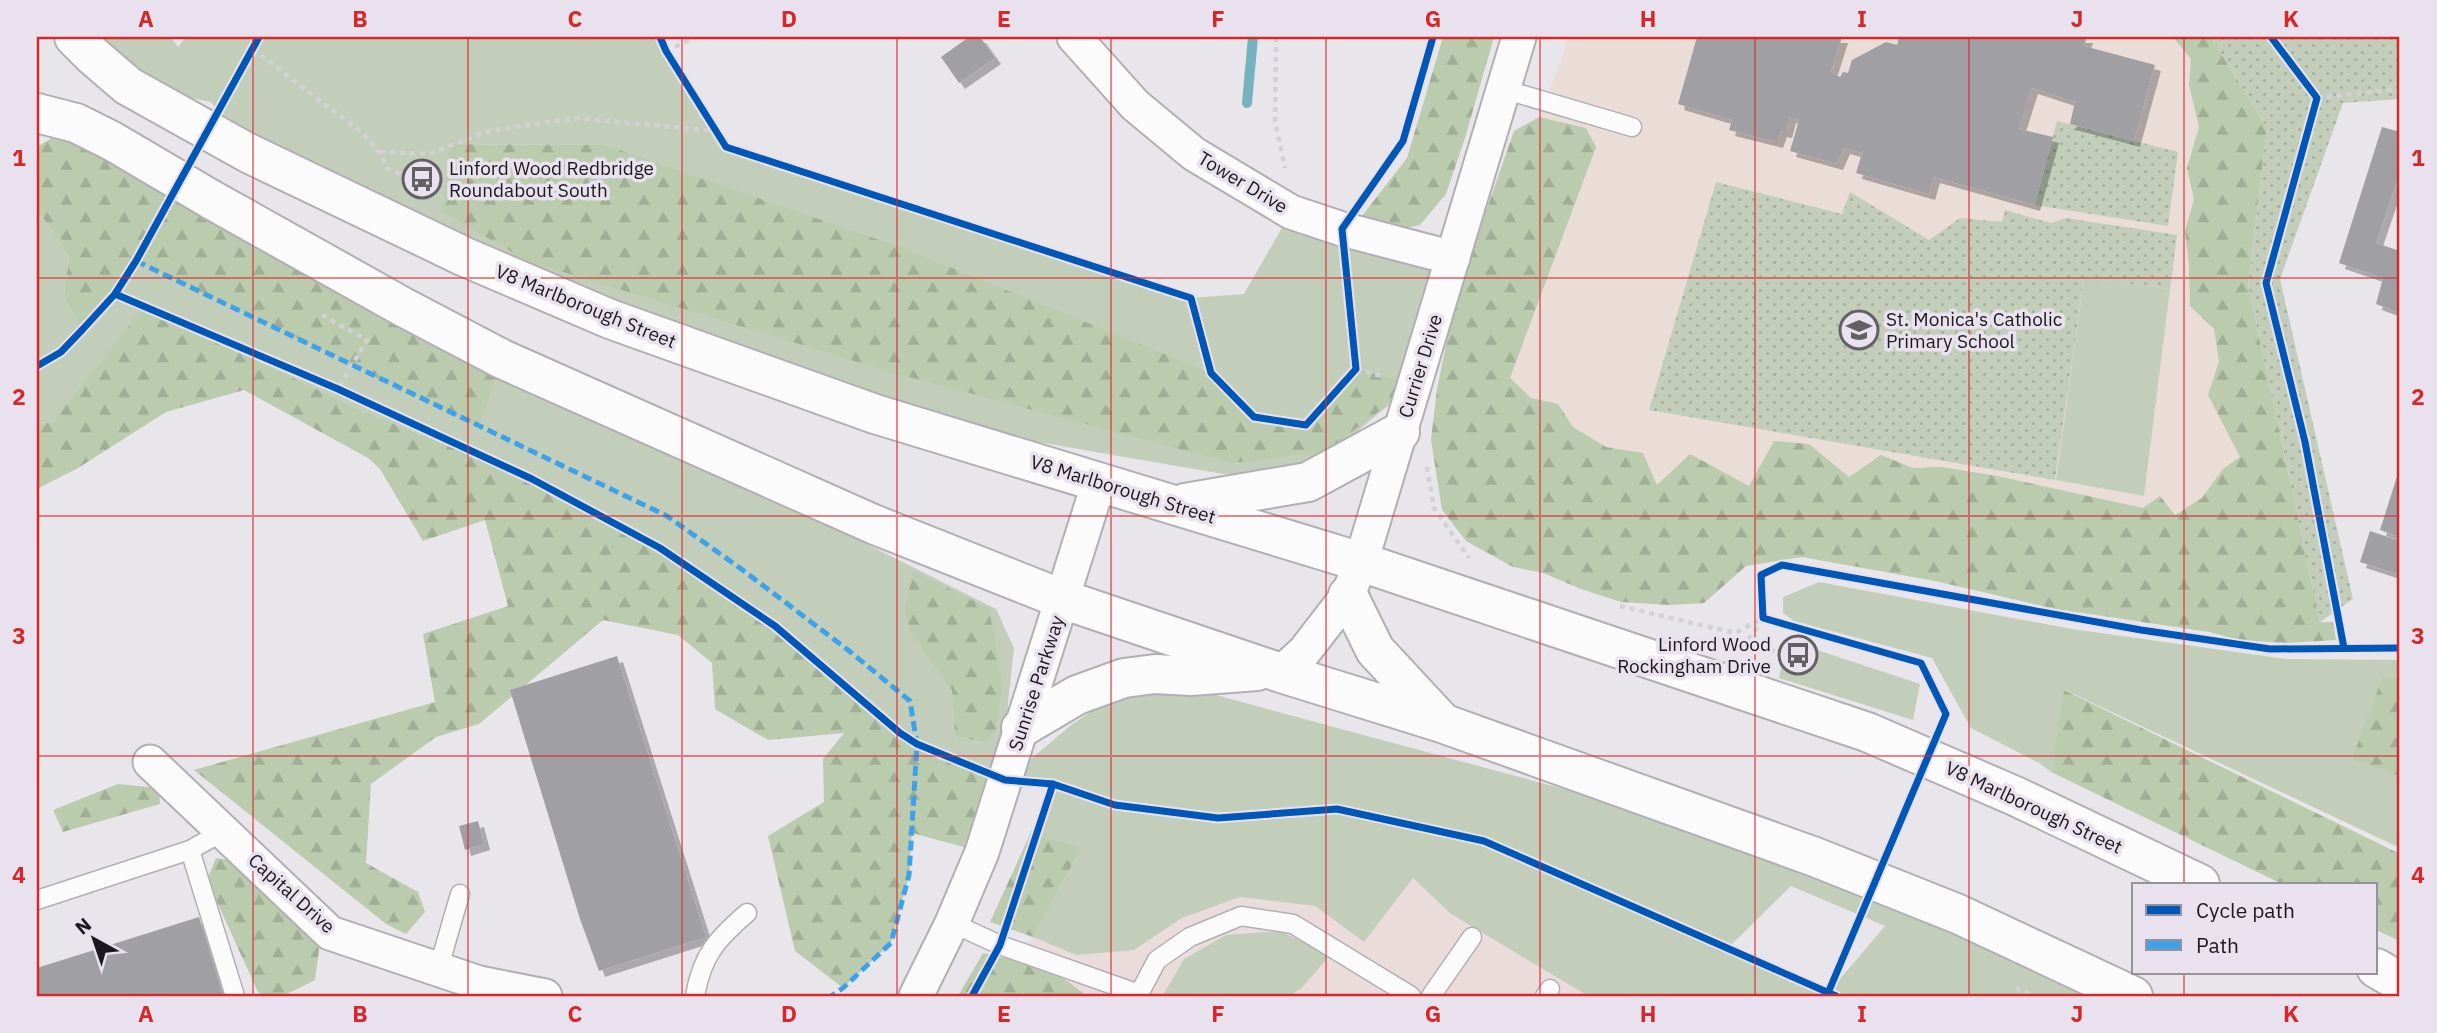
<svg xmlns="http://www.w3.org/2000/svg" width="2437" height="1033" viewBox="0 0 2437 1033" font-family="'IBM Plex Sans',sans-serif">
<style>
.commercial{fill:#ebdcdc}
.education{fill:#eaddd8}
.grass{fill:#c2ceba;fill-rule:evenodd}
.forest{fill:url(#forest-firs)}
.park{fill:url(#park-dots)}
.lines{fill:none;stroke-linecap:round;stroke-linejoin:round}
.stream{stroke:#75b3bf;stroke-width:10}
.building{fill:#a09fa4;filter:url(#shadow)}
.service-casing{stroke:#b1afb3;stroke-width:21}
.minor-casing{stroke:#b1afb3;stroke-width:37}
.secondary-casing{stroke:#b1afb3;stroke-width:42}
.path{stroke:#d3d1d4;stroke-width:4.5;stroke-dasharray:5 5;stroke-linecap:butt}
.service{stroke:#fcfbfc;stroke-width:18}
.minor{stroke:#fcfbfc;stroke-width:33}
.secondary{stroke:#fcfbfc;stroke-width:38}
.quiet{stroke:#3da2ea;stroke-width:5;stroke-dasharray:10 5;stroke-linecap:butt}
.cycleway-casing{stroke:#e9e2ee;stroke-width:11}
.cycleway{stroke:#0057b8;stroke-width:7}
.grid{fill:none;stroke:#d62828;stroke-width:2;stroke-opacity:0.55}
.labels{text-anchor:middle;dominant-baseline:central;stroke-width:7;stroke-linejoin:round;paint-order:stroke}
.poi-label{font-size:19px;fill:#1b191d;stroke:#e9e2ee;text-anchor:start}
.street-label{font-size:19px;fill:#1b191d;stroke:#e9e2ee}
.neatline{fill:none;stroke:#d62828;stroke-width:2.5}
.grid-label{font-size:23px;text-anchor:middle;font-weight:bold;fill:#d62828}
</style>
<defs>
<pattern id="forest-firs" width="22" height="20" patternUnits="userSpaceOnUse" patternTransform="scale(1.75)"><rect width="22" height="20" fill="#bacbae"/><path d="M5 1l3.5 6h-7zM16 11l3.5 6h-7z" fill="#9fae95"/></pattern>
<pattern id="park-dots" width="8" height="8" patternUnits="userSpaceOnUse" patternTransform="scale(1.75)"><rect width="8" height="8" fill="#c2ceba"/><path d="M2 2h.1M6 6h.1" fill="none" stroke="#a6b09f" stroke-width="1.8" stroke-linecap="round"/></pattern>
<filter id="shadow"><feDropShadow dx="6" dy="6" stdDeviation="0" flood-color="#0004"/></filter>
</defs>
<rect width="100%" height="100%" fill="#e8e5eb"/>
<polygon class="commercial" points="1082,847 1413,878 1451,914 1588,996 1000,996"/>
<polygon class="education" points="1569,37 2211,37 2248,285 2320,622 1774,521 1695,568 1444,376"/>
<g class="grass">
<path d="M74,37H171L178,47L186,37H660L666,51L726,147L1191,298L1244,294L1291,212L1453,258L1414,384L1324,459L1229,475L875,414L248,153L211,102L128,86ZM450,144L605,145L1211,373L1254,417L1306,425L1356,369L1327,451Z"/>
<path d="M42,216L69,258L64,295L115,294L136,261L478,426L496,378L616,427L859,540L996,609L1014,648L1008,703L1006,780L1070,726L1126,688L1201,691L1815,857L2115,996H1588L1451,914L1413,878L1364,942L1315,906L1240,897L1182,918L1134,950L1076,955L1033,937L1082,847L1036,835L1053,784L1005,780L917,744L900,733L775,626L660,548L532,479L362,411L144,308L53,421L37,425V217ZM952,690L985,743L955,736ZM1791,886L1885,926L1828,993L1728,948Z"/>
<polygon points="2084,278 2170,289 2144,496 2056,480"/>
<polygon points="1819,582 2072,629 2286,659 2400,660 2400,848 2065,690 2051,772 2039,763 1971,728 1932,658 1794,621 1783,613 1783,597"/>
<polygon points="1787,640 1920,684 1913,720 1779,678"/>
<polygon points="1280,931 1330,955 1302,988 1289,996 1163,995 1184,959 1226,935"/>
</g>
<g class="forest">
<polygon points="1443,37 1494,37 1465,138 1446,194 1420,225 1398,230 1378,227 1362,216 1407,158"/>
<polygon points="2173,37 2211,37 2267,128 2248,285 2320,622 2333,622 2336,640 2286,643 2238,640 2209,632 2056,609 1935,581 1802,557 1746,566 1704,603 1669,605 1621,602 1581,589 1543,573 1513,567 1466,541 1442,510 1431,440 1437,389 1473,214 1487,208 1514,131 1539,117 1586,128 1596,147 1510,378 1531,398 1558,404 1573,427 1606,447 1643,453 1657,485 1690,454 1749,486 1774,441 1809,444 1849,477 1881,455 1913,468 1942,467 1997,476 2143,508 2160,496 2175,515 2202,498 2223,469 2240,457 2208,395 2219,361 2214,329 2190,306 2189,265 2185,231 2194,199 2187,168 2199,127 2189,85 2191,59"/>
<polygon points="76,123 395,320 496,378 479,427 136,261 115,294 83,329 64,295 69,258 42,216 37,217 37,147"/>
<polygon points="450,144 605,145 908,250 1211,373 1255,417 1306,425 1356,369 1414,384 1327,451 1232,463 890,372 527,261 443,212"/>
<polygon points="144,307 362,411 532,479 660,548 775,626 900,733 917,744 1005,780 982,852 912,833 909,875 891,943 843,988 795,951 768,836 824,802 823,759 844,733 768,740 715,709 712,663 678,635 603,620 479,724 436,737 371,784 366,863 418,892 425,912 406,934 386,924 194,770 435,702 423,634 508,606 485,520 423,541 380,469 368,458 244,390 166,412 78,468 37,489 37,425 53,421"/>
<polygon points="913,571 989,608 1002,682 996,730 985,743 955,736 952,690 911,633 904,611"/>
<polygon points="2383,676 2400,680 2400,776 2352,759"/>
<polygon points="2064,690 2400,854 2400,941 2376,930 2376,884 2282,884 2051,772"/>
<polygon points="118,784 159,788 160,804 63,832 53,810"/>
<polygon points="1053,784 1036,835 1082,847 1033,937 990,922"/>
<path d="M216,858L240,862L320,943L315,980C298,988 276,1004 258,992L207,880Z"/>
<polygon points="983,953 1051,969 1087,996 1030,996 1023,993 1021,996 958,996"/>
</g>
<g class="park">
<polygon points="2211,37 2400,37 2400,99 2343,103 2280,279 2353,599 2320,622 2248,285 2267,128"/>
<polygon points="2057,121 2178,152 2168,226 2034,205"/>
<polygon points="1716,182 1842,214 1850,192 1929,240 1960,218 2002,222 2005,210 2051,223 2066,218 2177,235 2170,289 2084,278 2055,480 1649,410"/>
</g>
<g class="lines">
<polyline class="stream" points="1247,103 1253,37"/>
</g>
<g class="building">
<polygon points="969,37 980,37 995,58 959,83 941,57"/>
<polygon points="1697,37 1842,37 1831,72 1840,77 1843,72 1848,73 1852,60 1886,42 1897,45 1899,37 2087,37 2084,46 2155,65 2134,141 2070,124 2075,102 2032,88 2019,129 2053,137 2034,205 1934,177 1929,194 1856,173 1862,153 1844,148 1837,164 1790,151 1799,120 1790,117 1786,132 1781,131 1777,142 1729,130 1732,120 1678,104"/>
<polygon points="2382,127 2400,132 2400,173 2376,243 2400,251 2400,313 2376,304 2383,278 2339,263"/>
<polygon points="2400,467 2400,537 2380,530"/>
<polygon points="2370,531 2400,541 2400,575 2360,562"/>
<polygon points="617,656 706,937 599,971 580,919 510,690"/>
<polygon points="478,821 484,844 465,850 459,826"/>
<polygon points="199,917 223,996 37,996 37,968"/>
</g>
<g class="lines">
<defs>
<g id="service">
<polyline points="1503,89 1632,127"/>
<polyline points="190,850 235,996"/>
<polyline points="37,900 190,850 224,831"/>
<polyline points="952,923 1000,945 1139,994"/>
<polyline points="438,970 460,894"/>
<path d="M695,996C702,955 717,939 747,913"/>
<polyline points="1138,996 1157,960 1190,937 1241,916 1293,924 1411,996"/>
<polyline points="1431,996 1472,937"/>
<polyline points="1545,996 1550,989"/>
</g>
<g id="minor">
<polyline points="1074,37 1135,105 1194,154 1291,212 1342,229 1453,258"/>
<polyline points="1281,673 1304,652 1348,595 1361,562 1519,37"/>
<polyline points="150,762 330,933 479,983 545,996"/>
<polyline points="916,996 952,923 982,852 1099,482"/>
</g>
<g id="secondary">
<polyline points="74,37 92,55 128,86 248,153 465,257 610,319 875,414 1361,562 1867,732 2015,796 2200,884"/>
<polyline points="37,113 76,123 112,141 212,200 403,307 502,359 873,524 1062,599 1281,673 1442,723 1815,857 1958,914 2133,996"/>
<polyline points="1185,503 1308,482 1400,432"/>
<polyline points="1348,595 1375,650 1441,721"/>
<polyline points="1021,728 1077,695 1124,678 1155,674 1191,676 1257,671"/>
<polyline points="2376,968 2400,982"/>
</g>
</defs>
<use href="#service" class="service-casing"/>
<use href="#minor" class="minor-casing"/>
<use href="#secondary" class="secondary-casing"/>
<g class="path">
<polyline points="1276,37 1275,121 1285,168"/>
<path d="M253,49C276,67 300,85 323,103C348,122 374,137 387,168L431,188"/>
<polyline points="666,51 696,37"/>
<polyline points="2317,98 2391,90 2400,94"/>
<polyline points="380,152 428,154 489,131 575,118 716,131"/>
<polyline points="322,315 367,340 338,389"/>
<polyline points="1356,369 1381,376"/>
<polyline points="1427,467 1434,508 1469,558"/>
<polyline points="1620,606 1735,633 1763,618"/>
<polyline points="1763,619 1748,640 1781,654"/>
<polyline points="2016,988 2034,996"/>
</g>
<use href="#service" class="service"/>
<use href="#minor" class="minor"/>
<use href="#secondary" class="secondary"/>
<polyline class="quiet" points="136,261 667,516 740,568 848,650 910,701 917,744 909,875 891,943 843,988 831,996"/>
<defs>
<g id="cycleway">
<polyline points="660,37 666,51 726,147 1191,298 1211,373 1254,417 1306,425 1356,369 1342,229 1403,141 1433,37"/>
<polyline points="2271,37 2317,98 2266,283 2305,442 2344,648"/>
<polyline points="115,294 338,389 532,479 660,548 775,626 900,733 917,744 1005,780 1053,784 1115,805 1218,818 1337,809 1484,841 1836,996"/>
<polyline points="37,366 61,352 83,329 115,294 136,261 259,37"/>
<polyline points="1828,993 1946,714 1921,663 1763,618 1761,575 1782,565 2141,630 2270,649 2400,648"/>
<polyline points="972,996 1000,945 1053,784"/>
</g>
</defs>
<use href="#cycleway" class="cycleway-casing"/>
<use href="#cycleway" class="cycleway"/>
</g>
<path class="grid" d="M253,37V996M468,37V996M682,37V996M897,37V996M1111,37V996M1326,37V996M1540,37V996M1755,37V996M1969,37V996M2184,37V884M37,278H2400M37,516H2400M37,756H2400M2184,972V996"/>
<defs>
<symbol id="bus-ring" viewBox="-11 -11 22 22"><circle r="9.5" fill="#e9e2ee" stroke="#636065" stroke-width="1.5"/><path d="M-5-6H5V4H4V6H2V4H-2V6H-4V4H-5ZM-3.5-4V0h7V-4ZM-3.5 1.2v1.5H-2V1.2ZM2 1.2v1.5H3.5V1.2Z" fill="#636065"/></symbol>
<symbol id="school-ring" viewBox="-11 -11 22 22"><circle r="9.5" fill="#e9e2ee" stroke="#636065" stroke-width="1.5"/><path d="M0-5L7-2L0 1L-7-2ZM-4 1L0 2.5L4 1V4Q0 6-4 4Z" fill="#636065"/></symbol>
</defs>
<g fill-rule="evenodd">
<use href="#bus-ring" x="400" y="157" width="44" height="44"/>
<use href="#school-ring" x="1837" y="308" width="44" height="44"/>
<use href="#bus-ring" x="1776" y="633" width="44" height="44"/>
</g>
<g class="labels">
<g class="poi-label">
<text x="449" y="168">Linford Wood Redbridge<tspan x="449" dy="22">Roundabout South</tspan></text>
<text x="1886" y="319">St. Monica's Catholic<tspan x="1886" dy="22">Primary School</tspan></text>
<text x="1771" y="644" text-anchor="end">Linford Wood<tspan x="1771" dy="22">Rockingham Drive</tspan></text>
</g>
<g class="street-label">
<text transform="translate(1243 182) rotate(31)">Tower Drive</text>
<text transform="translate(586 306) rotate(22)">V8 Marlborough Street</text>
<text transform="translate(1420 366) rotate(-73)">Currier Drive</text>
<text transform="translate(1123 489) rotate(17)">V8 Marlborough Street</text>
<text transform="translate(1036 683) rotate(-72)">Sunrise Parkway</text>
<text transform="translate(2034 807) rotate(25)">V8 Marlborough Street</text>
<text transform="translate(292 893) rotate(42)">Capital Drive</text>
</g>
</g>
<rect width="2437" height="1033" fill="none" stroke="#e9e2ee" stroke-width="77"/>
<rect x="2132" y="883" width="245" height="91" fill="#e9e2ee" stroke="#97929a" stroke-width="2"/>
<rect x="2146" y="905" width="35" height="10" fill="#0057b8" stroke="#97929a" stroke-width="2"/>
<text x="2196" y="918" font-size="21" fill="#1b191d">Cycle path</text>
<rect x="2146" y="940" width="35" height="10" fill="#3da2ea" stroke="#97929a" stroke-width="2"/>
<text x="2196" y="953" font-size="21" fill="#1b191d">Path</text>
<g transform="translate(94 939) rotate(320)" stroke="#e9e2ee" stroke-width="5" paint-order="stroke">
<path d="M0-5L12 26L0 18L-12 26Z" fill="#1b191d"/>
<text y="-10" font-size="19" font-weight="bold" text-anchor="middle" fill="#1b191d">N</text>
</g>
<rect x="38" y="38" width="2360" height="957" class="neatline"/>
<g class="grid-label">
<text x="146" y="27">A</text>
<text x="360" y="27">B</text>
<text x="575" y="27">C</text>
<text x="789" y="27">D</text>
<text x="1004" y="27">E</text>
<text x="1218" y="27">F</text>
<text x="1433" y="27">G</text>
<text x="1648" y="27">H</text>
<text x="1862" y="27">I</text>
<text x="2077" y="27">J</text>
<text x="2291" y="27">K</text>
<text x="19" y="166">1</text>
<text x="2418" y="166">1</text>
<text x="19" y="405">2</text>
<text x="2418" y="405">2</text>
<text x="19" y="644">3</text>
<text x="2418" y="644">3</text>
<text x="19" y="883">4</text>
<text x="2418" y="883">4</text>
<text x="146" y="1022">A</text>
<text x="360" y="1022">B</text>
<text x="575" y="1022">C</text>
<text x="789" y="1022">D</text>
<text x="1004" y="1022">E</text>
<text x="1218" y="1022">F</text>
<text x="1433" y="1022">G</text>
<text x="1648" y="1022">H</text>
<text x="1862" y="1022">I</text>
<text x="2077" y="1022">J</text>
<text x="2291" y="1022">K</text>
</g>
</svg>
